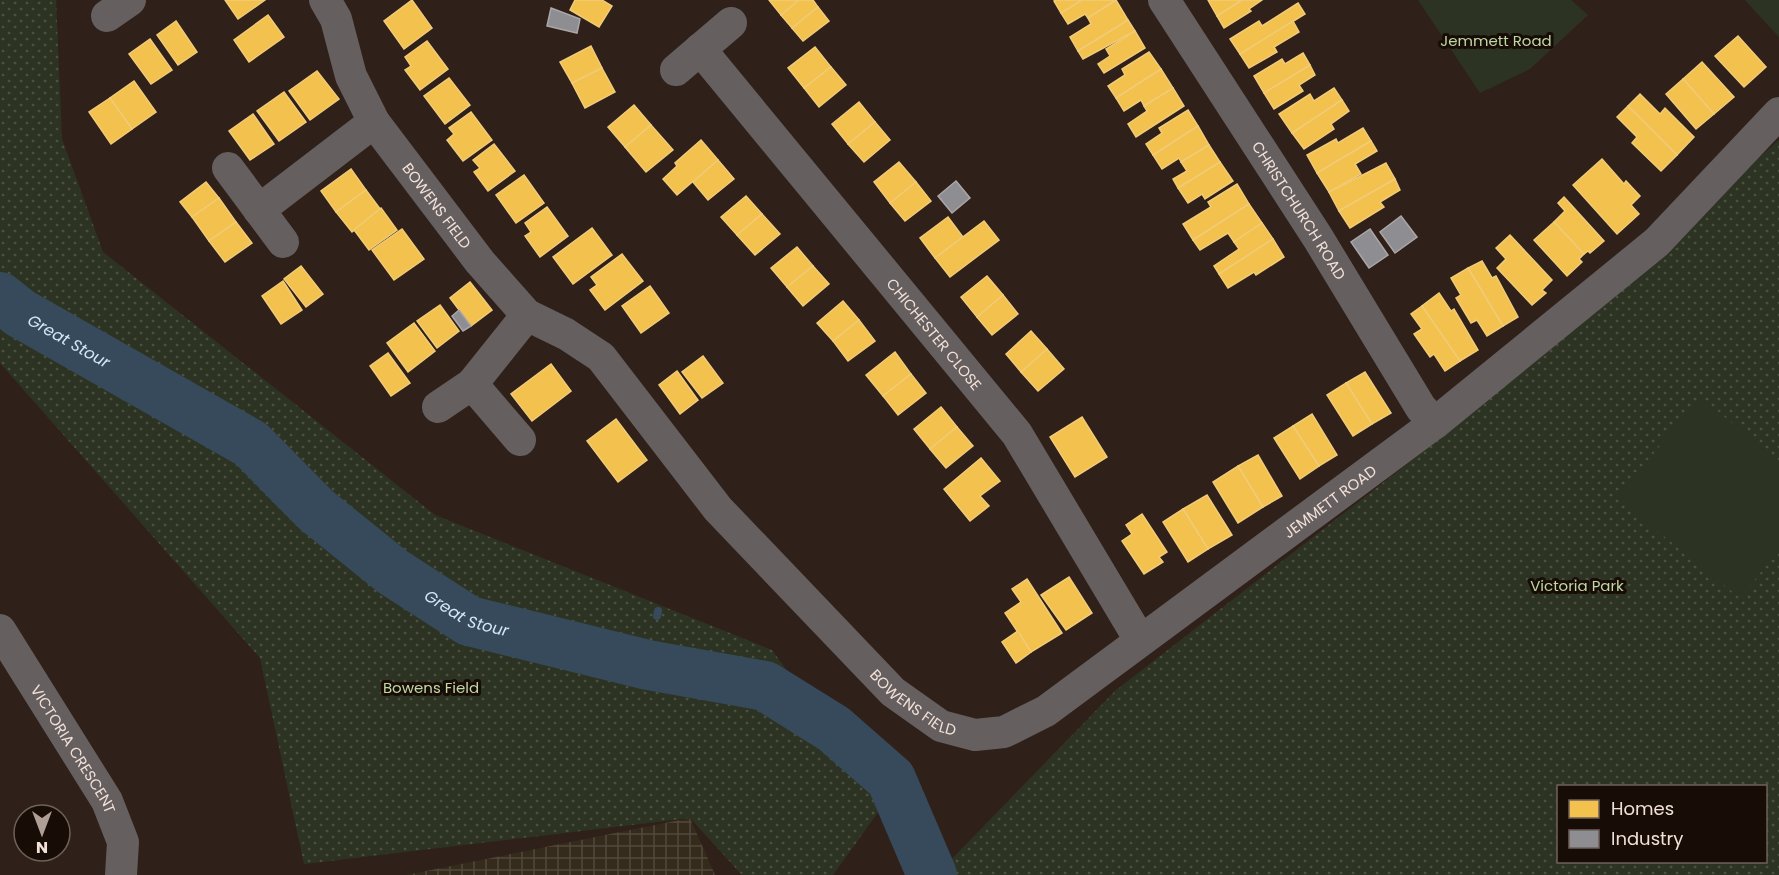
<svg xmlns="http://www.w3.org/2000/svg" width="1779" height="875" viewBox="0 0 1779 875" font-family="Poppins,sans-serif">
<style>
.industrial{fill:url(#industrial-grid)}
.grass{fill:url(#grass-dots);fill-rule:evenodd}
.garden{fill:#2d3322}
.homes{fill:#f2c14e;stroke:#f2cb77;stroke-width:1.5}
.industry{fill:#8d8d92;stroke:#aba6a7;stroke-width:1.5}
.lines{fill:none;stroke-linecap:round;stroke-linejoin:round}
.stream{stroke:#364a5b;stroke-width:8}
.river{stroke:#364a5b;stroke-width:50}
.minor{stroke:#655f5f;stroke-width:32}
.labels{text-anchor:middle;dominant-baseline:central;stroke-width:6;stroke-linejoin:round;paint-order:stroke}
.park-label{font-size:15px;fill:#c0d8a5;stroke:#170c06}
.street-label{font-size:15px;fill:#f2e1d8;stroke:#170c06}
.water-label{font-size:16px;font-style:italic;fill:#d4e6f6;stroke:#170c06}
</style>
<defs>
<pattern id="industrial-grid" width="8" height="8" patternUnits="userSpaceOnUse" patternTransform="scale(1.5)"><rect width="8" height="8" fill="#342b1c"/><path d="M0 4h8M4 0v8" fill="none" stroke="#52493c"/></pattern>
<pattern id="grass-dots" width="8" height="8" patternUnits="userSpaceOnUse" patternTransform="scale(1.5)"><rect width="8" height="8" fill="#2d3322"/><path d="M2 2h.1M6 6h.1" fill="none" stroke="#4c5041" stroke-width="1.8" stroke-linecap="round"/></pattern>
</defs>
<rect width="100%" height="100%" fill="#2f2119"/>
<polygon class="industrial" points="690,818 715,875 406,875"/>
<g class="grass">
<polygon points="0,0 56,0 62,139 103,252 435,515 772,650 884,804 833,875 742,875 690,818 304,864 260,658 0,363"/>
<path d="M1779,140V875H944L942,869L1115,691L1429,447ZM1558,786H1766V862H1558Z"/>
</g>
<g class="garden">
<polygon points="1418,0 1571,0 1588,15 1530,69 1480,93"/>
<polygon points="1745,0 1779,0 1779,37"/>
<polygon points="1700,397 1779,461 1779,550 1740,598 1617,498"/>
</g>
<g class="homes">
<polygon points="225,0 265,0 238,19"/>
<polygon points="412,0 432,28 404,49 384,21"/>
<polygon points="575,0 602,0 612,6 599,27 570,10"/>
<polygon points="769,0 799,0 781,15"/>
<polygon points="799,0 813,0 818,7 792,28 781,15"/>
<polygon points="1056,0 1082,0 1061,13 1054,1"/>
<polygon points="1082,0 1116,0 1088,18 1085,14 1068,24 1061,13"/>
<polygon points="1116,0 1128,20 1078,51 1070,37 1091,24 1088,18"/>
<polygon points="1208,0 1242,0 1217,16"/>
<polygon points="1242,0 1262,0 1249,9 1251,11 1224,28 1217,16"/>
<polygon points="1298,3 1305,14 1240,54 1230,39 1259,21 1262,26"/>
<polygon points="818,7 829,21 803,41 792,28"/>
<polygon points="268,15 284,37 249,62 234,40"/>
<polygon points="1128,20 1135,31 1083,59 1078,51"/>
<polygon points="176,21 197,52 178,65 157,35"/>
<polygon points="1293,21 1299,32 1274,47 1277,52 1249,68 1240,54"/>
<polygon points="1135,31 1145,48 1104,73 1098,64 1110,56 1106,49"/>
<polygon points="1738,36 1766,67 1744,87 1715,56"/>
<polygon points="150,39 172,70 151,84 129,54"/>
<polygon points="427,41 448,69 420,90 405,70 411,66 405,57"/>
<polygon points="591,46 602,68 572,83 560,62"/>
<polygon points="815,47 831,67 804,88 788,68"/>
<polygon points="1149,52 1161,69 1116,98 1108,86 1125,75 1122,69"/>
<polygon points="1303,53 1310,65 1264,93 1254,76 1282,59 1285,64"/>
<polygon points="1702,62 1734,97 1714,114 1683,79"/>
<polygon points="1310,65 1315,75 1299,85 1303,91 1274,109 1264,93"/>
<polygon points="831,67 846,85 819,107 804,88"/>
<polygon points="602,68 615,92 585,108 572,83"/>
<polygon points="1161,69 1173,88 1144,106 1141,100 1124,111 1116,98"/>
<polygon points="317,71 339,99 310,120 289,91"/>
<polygon points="449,78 470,105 445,124 424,96"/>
<polygon points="1683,79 1714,114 1696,129 1666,94"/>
<polygon points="134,81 156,112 132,129 110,98"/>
<polygon points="1173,88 1184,106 1136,137 1128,124 1147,111 1144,106"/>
<polygon points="1334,88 1342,100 1292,133 1279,114 1310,94 1314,101"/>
<polygon points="284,92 306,122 279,141 257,111"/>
<polygon points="1640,94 1660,114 1665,108 1694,137 1677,155 1628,106"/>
<polygon points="110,98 132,129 111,144 89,112"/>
<polygon points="1342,100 1349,111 1331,124 1334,129 1304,149 1292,133"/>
<polygon points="859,102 875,122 848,144 832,124"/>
<polygon points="634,105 651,125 625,147 608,127"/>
<polygon points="1628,106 1677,155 1661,171 1632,143 1637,137 1617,117"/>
<polygon points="1188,110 1198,126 1153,155 1146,144 1162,133 1159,128"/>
<polygon points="471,112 492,140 463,161 447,140 454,134 449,128"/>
<polygon points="253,114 274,144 250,160 229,131"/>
<polygon points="875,122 890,140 864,162 848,144"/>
<polygon points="651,125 673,150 646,172 625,147"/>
<polygon points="1198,126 1209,145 1181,162 1179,158 1162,169 1153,155"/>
<polygon points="1363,128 1371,141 1317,173 1307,155 1336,139 1338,143"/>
<polygon points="701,140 718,160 677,195 663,179 677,166 675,163"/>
<polygon points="1371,141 1377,151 1355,164 1361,174 1329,192 1317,173"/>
<polygon points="494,144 515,171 488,191 474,172 480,168 473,160"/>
<polygon points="1209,145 1220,162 1178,188 1173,179 1187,171 1181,162"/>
<polygon points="1602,159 1624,184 1626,181 1640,196 1631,205 1639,214 1617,234 1573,185"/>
<polygon points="718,160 734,179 708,200 693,182"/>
<polygon points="899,162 916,182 890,203 874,182"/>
<polygon points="1220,162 1233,181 1205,199 1202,194 1188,203 1178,188"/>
<polygon points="1386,163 1395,179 1339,211 1329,192"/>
<polygon points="351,169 366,190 336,212 321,191"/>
<polygon points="524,175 544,203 516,223 496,195"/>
<polygon points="1395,179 1400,190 1380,202 1384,207 1350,228 1339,211"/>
<polygon points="206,182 219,198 192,217 180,202"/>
<polygon points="916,182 931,201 905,221 890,203"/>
<polygon points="1237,184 1249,204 1193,240 1183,224 1211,207 1208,202"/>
<polygon points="366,190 381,210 352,232 336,212"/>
<polygon points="746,196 762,214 737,235 721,217"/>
<polygon points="1564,197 1604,241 1590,253 1588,251 1584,254 1554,222 1565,211 1558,203"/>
<polygon points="219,198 236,222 209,241 192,217"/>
<polygon points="1249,204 1262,223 1234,242 1228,233 1200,250 1193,240"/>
<polygon points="547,207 568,236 540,257 525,236 531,232 525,223"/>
<polygon points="381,208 397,230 369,250 354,230"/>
<polygon points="762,214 780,234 755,255 737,235"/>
<polygon points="948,217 963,237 935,258 920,238"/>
<polygon points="984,221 999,240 950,277 935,258"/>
<polygon points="236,222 252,243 225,262 209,241"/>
<polygon points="1554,222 1584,254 1579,259 1582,262 1567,276 1534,240"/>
<polygon points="1262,223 1273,239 1219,274 1214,266 1239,249 1234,242"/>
<polygon points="592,228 612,255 573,284 553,257"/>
<polygon points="402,229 424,259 394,280 372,250"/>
<polygon points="1510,235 1552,280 1542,290 1546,293 1532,305 1497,268 1506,259 1496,248"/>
<polygon points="1273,239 1284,257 1256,275 1254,272 1228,288 1219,274"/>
<polygon points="797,247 813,266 787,287 771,268"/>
<polygon points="622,254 643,281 605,310 590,290 597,285 591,277"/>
<polygon points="1482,261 1492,278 1496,276 1518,317 1503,326 1468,268"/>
<polygon points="301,266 323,294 306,307 284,279"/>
<polygon points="813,266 829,284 803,306 787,287"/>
<polygon points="1468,268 1503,326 1487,336 1477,320 1471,323 1456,298 1461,295 1451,278"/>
<polygon points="987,276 1003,295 977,317 961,297"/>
<polygon points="283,281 302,310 281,324 262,296"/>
<polygon points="470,282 492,310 471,326 450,298"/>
<polygon points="650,286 669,313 641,333 622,306"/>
<polygon points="1439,293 1451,311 1454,309 1478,350 1460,361 1422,306"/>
<polygon points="1003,295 1018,314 992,335 977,317"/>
<polygon points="843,301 859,320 833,341 817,323"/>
<polygon points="440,305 459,331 437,348 417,321"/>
<polygon points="1422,306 1460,361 1445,371 1434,354 1430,357 1414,334 1422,329 1411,314"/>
<polygon points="859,320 875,341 848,361 833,341"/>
<polygon points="414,323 435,351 408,372 387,343"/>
<polygon points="1031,331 1047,349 1021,372 1006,354"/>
<polygon points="1047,349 1064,369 1038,391 1021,372"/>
<polygon points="895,352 911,374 883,396 866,375"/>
<polygon points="388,353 410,383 391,396 370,366"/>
<polygon points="703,356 723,383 702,398 682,372"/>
<polygon points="551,364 571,391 532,421 511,394"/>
<polygon points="677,371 698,400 680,414 659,385"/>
<polygon points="1365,372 1391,413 1372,424 1346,383"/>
<polygon points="911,374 926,393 898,415 883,396"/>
<polygon points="1346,383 1372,424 1353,436 1327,395"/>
<polygon points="941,407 957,427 930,449 914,429"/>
<polygon points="1312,414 1337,455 1319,466 1293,426"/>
<polygon points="1082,417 1107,457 1075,477 1050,437"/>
<polygon points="616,419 647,460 618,482 587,441"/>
<polygon points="1293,426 1319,466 1300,479 1274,438"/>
<polygon points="957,427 973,446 946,468 930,449"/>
<polygon points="1258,455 1282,496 1263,507 1238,466"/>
<polygon points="981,458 1000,481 980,496 989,506 970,521 944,489"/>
<polygon points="1238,466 1263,507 1238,523 1213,482"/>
<polygon points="1207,495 1232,535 1208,549 1183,509"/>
<polygon points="1183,509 1208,549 1188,562 1163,522"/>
<polygon points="1142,514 1167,552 1159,557 1163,562 1144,574 1122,541 1132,534 1126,525"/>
<polygon points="1069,577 1092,613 1066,630 1041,595"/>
<polygon points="1027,579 1062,633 1031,652 1005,613 1021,602 1012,589"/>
<polygon points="1018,631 1031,652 1016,663 1002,642"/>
</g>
<g class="industry">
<polygon points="551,8 580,19 577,33 547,26"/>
<polygon points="956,181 970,198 952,213 938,196"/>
<polygon points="1401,216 1417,237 1395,253 1380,232"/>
<polygon points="1370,229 1388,255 1369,268 1351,242"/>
<polygon points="459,310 471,326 463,331 452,316"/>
</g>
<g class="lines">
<g class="stream">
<polyline points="657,616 658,611"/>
<polyline points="648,665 650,652"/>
</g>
<path class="river" id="s1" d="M0,297L20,313L251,444L316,510L393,572L469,621L648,665L765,686L834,729L891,779L932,875"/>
<g class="minor">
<path id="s2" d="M325,0L336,19L351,76L374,122L480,262L527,315L566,334L601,357L718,509L893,692L941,726L975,735L1004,732L1046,711L1435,423L1657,242L1779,113"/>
<path id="s3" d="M1164,0L1318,238L1421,408L1435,423"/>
<polyline points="107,16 130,0"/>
<path id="s4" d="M700,49L1017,434L1140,640"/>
<polyline points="676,70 731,23"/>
<polyline points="228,168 283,242"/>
<polyline points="259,210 374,122"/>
<polyline points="472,384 520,440"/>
<polyline points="438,407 472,384 527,315"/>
<path id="s5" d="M0,630L107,801L123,842L121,875"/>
</g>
</g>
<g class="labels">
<g class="park-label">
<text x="1496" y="40">Jemmett Road</text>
<text x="1577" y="585">Victoria Park</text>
<text x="431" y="687">Bowens Field</text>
</g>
<g class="street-label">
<text stroke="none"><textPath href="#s2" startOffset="237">BOWENS FIELD</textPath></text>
<text stroke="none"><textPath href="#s3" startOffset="250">CHRISTCHURCH ROAD</textPath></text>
<text stroke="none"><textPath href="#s4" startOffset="369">CHICHESTER CLOSE</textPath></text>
<text stroke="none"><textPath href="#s2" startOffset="1432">JEMMETT ROAD</textPath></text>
<text stroke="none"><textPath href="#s2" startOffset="932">BOWENS FIELD</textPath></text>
<text stroke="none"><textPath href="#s5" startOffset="140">VICTORIA CRESCENT</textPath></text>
</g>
<g class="water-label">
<text stroke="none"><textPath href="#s1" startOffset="82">Great Stour</textPath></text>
<text stroke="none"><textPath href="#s1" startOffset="568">Great Stour</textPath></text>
</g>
</g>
<rect x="1557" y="785" width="210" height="78" fill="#170c06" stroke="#6f615a" stroke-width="1.5"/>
<rect x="1569" y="800" width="30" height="18" fill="#f2c14e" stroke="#6f615a" stroke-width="1.5"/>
<text x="1611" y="815" font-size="18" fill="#f2e1d8">Homes</text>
<rect x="1569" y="830" width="30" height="18" fill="#8d8d92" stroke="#6f615a" stroke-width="1.5"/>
<text x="1611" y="845" font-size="18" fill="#f2e1d8">Industry</text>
<g transform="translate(42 833) rotate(180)"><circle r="28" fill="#170c06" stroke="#6f615a" stroke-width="1.5"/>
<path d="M0-4.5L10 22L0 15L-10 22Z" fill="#ae9e95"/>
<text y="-9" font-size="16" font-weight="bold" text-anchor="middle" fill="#f2e1d8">N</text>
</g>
</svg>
